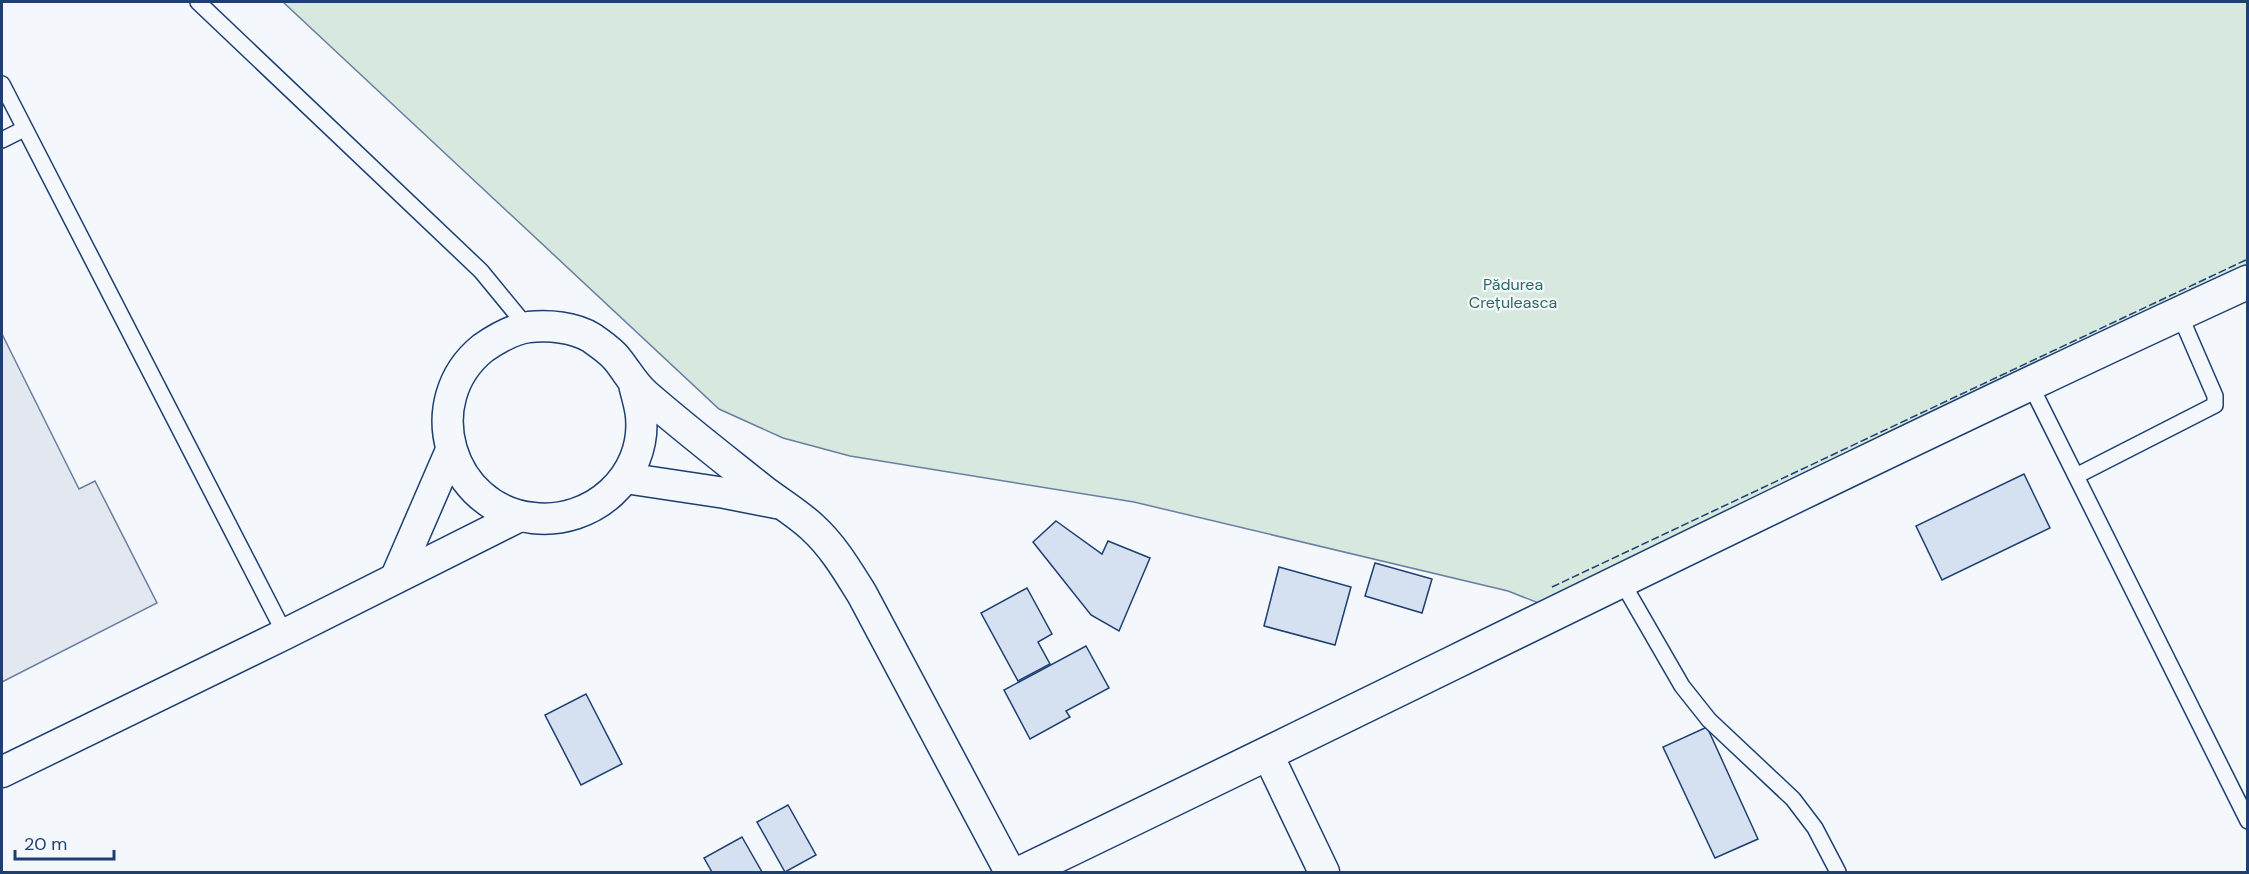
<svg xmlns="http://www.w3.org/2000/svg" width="2249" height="874" viewBox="0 0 2249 874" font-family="'DM Sans',sans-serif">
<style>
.green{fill:#d7e8df;stroke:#687fa3;stroke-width:1.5}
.parking{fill:#e3e8f0;stroke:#687fa3;stroke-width:1.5}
.building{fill:#d5e0f0;stroke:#1d3f73;stroke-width:1.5}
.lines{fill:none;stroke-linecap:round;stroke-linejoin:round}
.service-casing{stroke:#1d3f73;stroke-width:18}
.minor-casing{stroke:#1d3f73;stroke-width:33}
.secondary-casing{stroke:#1d3f73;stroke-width:36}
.service{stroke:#f4f7fb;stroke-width:15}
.minor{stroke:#f4f7fb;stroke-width:30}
.secondary{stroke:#f4f7fb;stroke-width:33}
.fence{stroke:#1d3f73;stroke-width:1.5;stroke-dasharray:8 3;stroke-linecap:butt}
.labels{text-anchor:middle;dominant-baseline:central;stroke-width:4.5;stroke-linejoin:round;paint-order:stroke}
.park-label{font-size:16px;fill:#2c6c60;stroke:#f4f7fb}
</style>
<rect width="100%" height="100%" fill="#f4f7fb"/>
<polygon class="green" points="283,2 2247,2 2247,267 1948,404 1541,604 1508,591 1134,502 850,456 783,438 719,409"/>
<polygon class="parking" points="2,334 79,489 95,481 157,603 2,682"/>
<g class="building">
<polygon points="2024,474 2050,528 1942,580 1916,526"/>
<polygon points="1056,521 1102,554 1108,541 1150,558 1119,631 1091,615 1033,542"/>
<polygon points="1375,563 1432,579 1422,613 1365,596"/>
<polygon points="1279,567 1351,587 1335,645 1264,626"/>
<polygon points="1027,588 1052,634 1038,642 1050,664 1018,681 981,613"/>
<polygon points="1086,646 1109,688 1066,711 1070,717 1030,739 1004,690"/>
<polygon points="586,694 622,764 581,785 545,715"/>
<polygon points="1707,727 1758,839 1715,858 1663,747"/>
<polygon points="788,805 816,855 785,872 757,822"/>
<polygon points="742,837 762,872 712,872 704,858"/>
</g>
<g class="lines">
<defs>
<g id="service">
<polyline points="198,2 481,271 527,327"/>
<polyline points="2,84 285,634"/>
<polyline points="2,140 24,129"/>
<polyline points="2029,382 2248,821"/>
<polyline points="2076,476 2215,405 2215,396 2179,313"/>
<polyline points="1622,582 1682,686 1709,720 1793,799 1815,828 1838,872"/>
</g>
<g id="minor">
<path d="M634,384C636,394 640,405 641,416C647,477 592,525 533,518C449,509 417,401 483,348C496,339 513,329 529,327C549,325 574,327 592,338C600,344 611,351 617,359C627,371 633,384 646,395C684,428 724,459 764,491C780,503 798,514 812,527C833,546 847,570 862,594L1010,872"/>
<polyline points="625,478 725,493 776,503"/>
<polyline points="396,577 451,450"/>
<polyline points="1268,755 1324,872"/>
<polyline points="2,772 285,634 518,517"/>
</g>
<path id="secondary" d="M1023,872C1431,676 1836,471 2248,282"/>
</defs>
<use href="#service" class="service-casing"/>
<use href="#minor" class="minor-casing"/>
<use href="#secondary" class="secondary-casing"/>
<use href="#service" class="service"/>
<use href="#minor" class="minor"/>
<use href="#secondary" class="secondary"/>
<polyline class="fence" points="1552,587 2248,259"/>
</g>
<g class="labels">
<g class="park-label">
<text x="1513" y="284">Pădurea<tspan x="1513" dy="18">Crețuleasca</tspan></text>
</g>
</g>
<rect width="2249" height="874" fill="none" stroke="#1d3f73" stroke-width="6"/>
<path d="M15 850v9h99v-9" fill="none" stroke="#1d3f73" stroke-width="3"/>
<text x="24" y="850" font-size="18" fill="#1d3f73" stroke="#f4f7fb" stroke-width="4.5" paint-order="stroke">20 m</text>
</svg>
